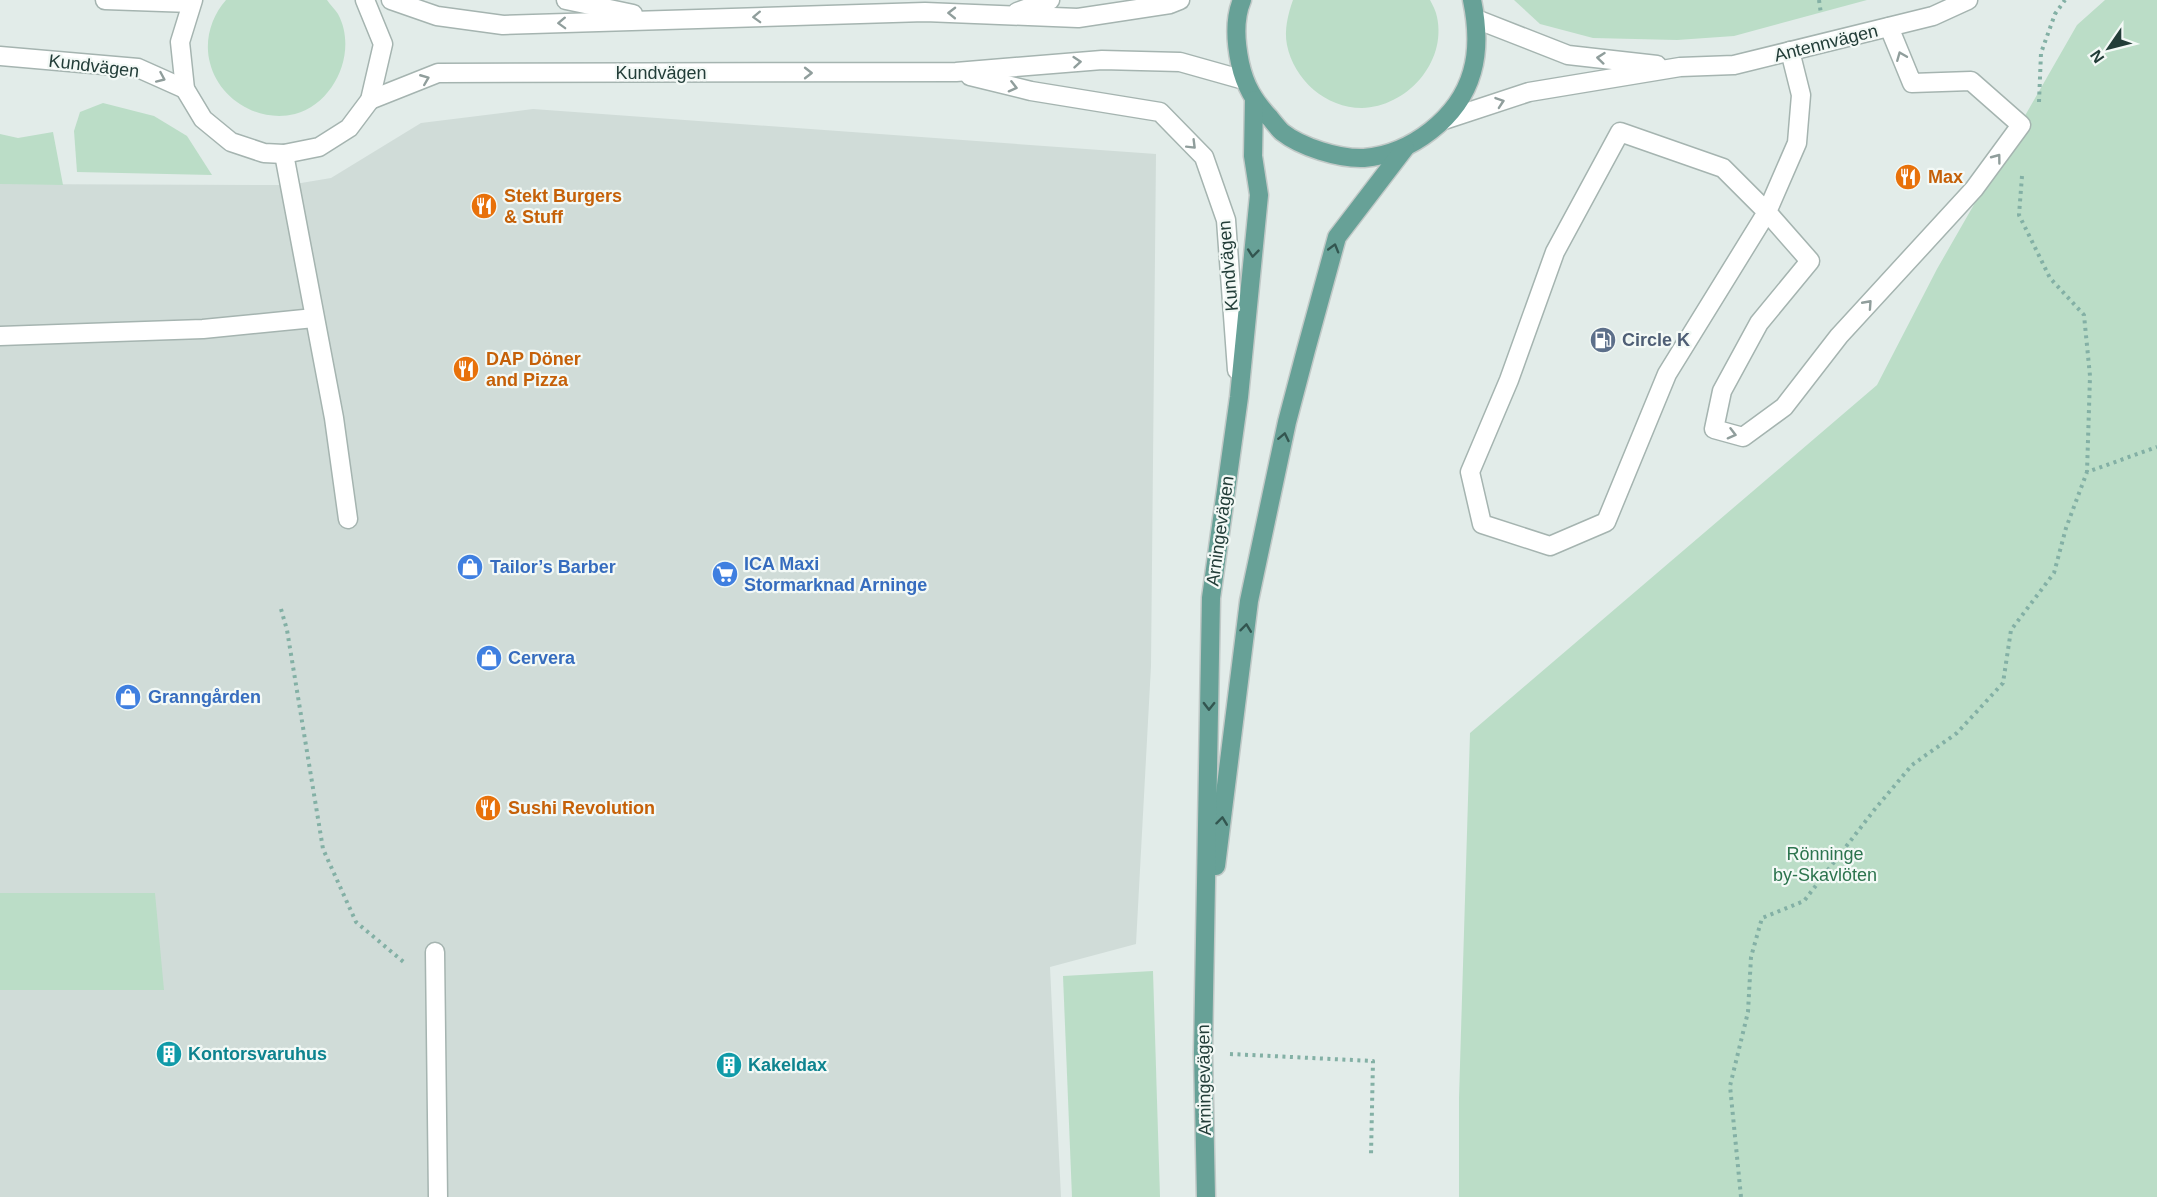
<svg xmlns="http://www.w3.org/2000/svg" width="2157" height="1197" viewBox="0 0 2157 1197" font-family="Arial,sans-serif">
<style>
.built{fill:#d0dcd8}
.green{fill:#bbddc7}
.lines{fill:none;stroke-linecap:round;stroke-linejoin:round}
.minor-casing{stroke:#a5b4b0;stroke-width:21}
.major-casing{stroke:#c1c9c7;stroke-width:21}
.path{stroke:#83b0a5;stroke-width:4;stroke-dasharray:3 4.5;stroke-linecap:butt}
.minor{stroke:#fff;stroke-width:18}
.major{stroke:#67a197;stroke-width:18}
.oneway{stroke:#909e9c}
.oneway2{stroke:#335650}
.labels{text-anchor:middle;dominant-baseline:central;stroke-width:4.5;stroke-linejoin:round;paint-order:stroke}
.street-label{font-size:18px;fill:#223d38;stroke:#f3f9f6}
.food-label{font-size:18px;font-weight:bold;fill:#c56008;stroke:#f3f9f6;text-anchor:start}
.service-label{font-size:18px;font-weight:bold;fill:#4e5e75;stroke:#f3f9f6;text-anchor:start}
.shop-label{font-size:18px;font-weight:bold;fill:#366cbe;stroke:#f3f9f6;text-anchor:start}
.park-label{font-size:18px;fill:#2c744e;stroke:#f3f9f6}
.culture-label{font-size:18px;font-weight:bold;fill:#0d838f;stroke:#f3f9f6;text-anchor:start}
</style>
<rect width="100%" height="100%" fill="#e2ece9"/>
<polygon class="built" points="533,109 1156,154 1151,666 1136,944 1050,967 1061,1197 0,1197 0,184 289,185 331,178 421,123"/>
<g class="green">
<path d="M226,0H327C330,5 335,9 338,14C358,51 335,103 295,114C258,123 219,99 210,63C204,41 211,17 226,0Z"/>
<path d="M1293,0H1430C1433,6 1436,11 1437,17C1447,63 1406,107 1362,108C1326,108 1294,80 1287,45C1284,30 1288,14 1293,0Z"/>
<polygon points="1514,0 1867,0 1734,36 1677,40 1593,38 1540,24"/>
<polygon points="2105,0 2157,0 2157,1197 1459,1197 1459,1098 1470,733 1877,385 1937,269 2077,25"/>
<polygon points="103,103 154,116 187,136 212,175 77,172 74,131 80,112"/>
<polygon points="53,132 63,185 0,184 0,134 18,138"/>
<polygon points="0,893 155,893 164,990 0,990"/>
<polygon points="1153,971 1160,1197 1072,1197 1063,976"/>
</g>
<g class="lines">
<defs>
<g id="minor">
<polyline points="105,0 191,3"/>
<polyline points="193,0 180,42 185,89 203,119 231,142 264,153 284,154 319,147 349,128 370,100 383,44 365,0"/>
<polyline points="391,0 437,16 503,25 925,12 1078,18 1170,4 1180,0"/>
<polyline points="566,0 633,14"/>
<polyline points="1017,12 1050,0"/>
<polyline points="1476,19 1568,55 1657,65"/>
<polyline points="1790,51 1801,95 1797,143 1767,212 1810,261 1759,323 1722,391 1714,429 1743,437 1784,407 1839,336 1974,189 2021,125 1971,81 1912,83 1889,27"/>
<polyline points="0,56 138,68 185,89"/>
<polyline points="970,76 1031,91 1160,112 1204,157 1226,220 1237,370"/>
<polyline points="370,100 438,73 956,72 1102,60 1180,62 1244,80"/>
<polyline points="1444,120 1529,92 1680,67 1734,65 1933,16 1968,0"/>
<polygon points="1620,132 1723,168 1767,212 1667,374 1606,522 1550,546 1482,524 1470,472 1509,380 1555,252"/>
<polyline points="284,154 334,418 348,519"/>
<polyline points="0,336 203,329 314,318"/>
<polyline points="435,952 438,1197"/>
</g>
<g id="major">
<path d="M1242,0C1234,19 1236,44 1240,63C1245,86 1254,101 1270,118C1274,123 1278,128 1282,132C1301,147 1339,159 1364,158C1411,154 1459,118 1472,72C1479,48 1477,24 1472,0"/>
<polyline points="1216,866 1249,601 1287,422 1306,350 1337,237 1405,148"/>
<polyline points="1206,1197 1203,1053 1211,598 1239,397 1259,195 1253,156 1254,100"/>
</g>
</defs>
<use href="#minor" class="minor-casing"/>
<use href="#major" class="major-casing"/>
<g class="path">
<polyline points="1819,0 1821,14"/>
<polyline points="2039,102 2041,53 2055,14 2065,0"/>
<polyline points="2022,176 2019,215 2050,278 2084,315 2090,376 2087,472"/>
<polyline points="281,609 287,630 323,849 356,922 406,964"/>
<polyline points="1230,1054 1373,1061 1371,1155"/>
<polyline points="1741,1197 1730,1086 1748,1012 1751,957 1762,918 1804,901 1875,809 1912,765 1957,733 2003,683 2011,630 2054,573 2066,528 2087,472 2157,447"/>
</g>
<use href="#minor" class="minor"/>
<use href="#major" class="major"/>
</g>
<defs><path id="oneway-chevron" d="M-2-3.5L2.5 0L-2 3.5" fill="none" stroke-width="1.6" stroke-linecap="round" stroke-linejoin="round" transform="scale(1.5)"/></defs>
<g class="oneway">
<use href="#oneway-chevron" transform="translate(952 13) rotate(-179)"/>
<use href="#oneway-chevron" transform="translate(757 17) rotate(178)"/>
<use href="#oneway-chevron" transform="translate(562 23) rotate(178)"/>
<use href="#oneway-chevron" transform="translate(1901 56) rotate(-112)"/>
<use href="#oneway-chevron" transform="translate(1601 58) rotate(-174)"/>
<use href="#oneway-chevron" transform="translate(1077 62) rotate(-5)"/>
<use href="#oneway-chevron" transform="translate(808 73)"/>
<use href="#oneway-chevron" transform="translate(161 78) rotate(24)"/>
<use href="#oneway-chevron" transform="translate(425 79) rotate(-22)"/>
<use href="#oneway-chevron" transform="translate(1013 87) rotate(14)"/>
<use href="#oneway-chevron" transform="translate(1500 102) rotate(-19)"/>
<use href="#oneway-chevron" transform="translate(1192 145) rotate(45)"/>
<use href="#oneway-chevron" transform="translate(1997 158) rotate(-53)"/>
<use href="#oneway-chevron" transform="translate(1868 304) rotate(-48)"/>
<use href="#oneway-chevron" transform="translate(1732 434) rotate(15)"/>
</g>
<g class="oneway2">
<use href="#oneway-chevron" transform="translate(1334 248) rotate(-74)"/>
<use href="#oneway-chevron" transform="translate(1253 253) rotate(96)"/>
<use href="#oneway-chevron" transform="translate(1284 437) rotate(-78)"/>
<use href="#oneway-chevron" transform="translate(1246 628) rotate(-83)"/>
<use href="#oneway-chevron" transform="translate(1209 706) rotate(91)"/>
<use href="#oneway-chevron" transform="translate(1222 821) rotate(-83)"/>
</g>
<defs>
<symbol id="restaurant-disc" viewBox="-11 -11 22 22"><circle r="9.5" fill="#e8710a" stroke="#f3f9f6"/><path d="M-5-6h1v4h1v-4h1v4h1v-4h1v5L-1.5 .5V6h-2V.5L-5-1ZM5-6V6H3V1.5H1.5Q1.5-4 5-6Z" fill="#fff"/></symbol>
<symbol id="fuel-disc" viewBox="-11 -11 22 22"><circle r="9.5" fill="#5c6f8a" stroke="#f3f9f6"/><path d="M-5.5-6h7V0h2V4h1.3V-2.5L3-4.5l.8-.8L6-3V5H2.5V1h-1V6h-7ZM-4.2-4.7v3.2H.2V-4.7Z" fill="#fff"/></symbol>
<symbol id="shop-disc" viewBox="-11 -11 22 22"><circle r="9.5" fill="#3f7fe0" stroke="#f3f9f6"/><path d="M-5-2.5h2.3a2.7 3.5 0 0 1 5.4 0H5L5.5 6h-11ZM-1.5-2.5h3a1.5 2.3 0 0 0-3 0Z" fill="#fff"/></symbol>
<symbol id="supermarket-disc" viewBox="-11 -11 22 22"><circle r="9.5" fill="#3f7fe0" stroke="#f3f9f6"/><path d="M-6-5.5h2.5l.6 2H6L4.5 2H-2.5L-4.4-4H-6ZM-1.5 3.2a1.3 1.3 0 1 0 .1 0ZM3 3.2a1.3 1.3 0 1 0 .1 0Z" fill="#fff"/></symbol>
<symbol id="building-disc" viewBox="-11 -11 22 22"><circle r="9.5" fill="#0f9aa8" stroke="#f3f9f6"/><path d="M-4-6H4V6H1V3H-1V6H-4ZM-2.5-4.3h1.7v1.8h-1.7ZM.8-4.3h1.7v1.8H.8ZM-2.5-1h1.7V.8h-1.7ZM.8-1h1.7V.8H.8Z" fill="#fff"/></symbol>
</defs>
<g fill-rule="evenodd">
<use href="#restaurant-disc" x="1893" y="162" width="30" height="30"/>
<use href="#restaurant-disc" x="469" y="191" width="30" height="30"/>
<use href="#fuel-disc" x="1588" y="325" width="30" height="30"/>
<use href="#restaurant-disc" x="451" y="354" width="30" height="30"/>
<use href="#shop-disc" x="455" y="552" width="30" height="30"/>
<use href="#supermarket-disc" x="710" y="559" width="30" height="30"/>
<use href="#shop-disc" x="474" y="643" width="30" height="30"/>
<use href="#shop-disc" x="113" y="682" width="30" height="30"/>
<use href="#restaurant-disc" x="473" y="793" width="30" height="30"/>
<use href="#building-disc" x="154" y="1039" width="30" height="30"/>
<use href="#building-disc" x="714" y="1050" width="30" height="30"/>
</g>
<g class="labels">
<g class="street-label">
<text transform="translate(1826 43) rotate(-14)">Antennvägen</text>
<text transform="translate(94 66) rotate(7)">Kundvägen</text>
<text x="661" y="73">Kundvägen</text>
<text transform="translate(1228 266) rotate(-95)">Kundvägen</text>
<text transform="translate(1220 531) rotate(-82)">Arningevägen</text>
<text transform="translate(1204 1080) rotate(-91)">Arningevägen</text>
</g>
<g class="food-label">
<text x="1928" y="177">Max</text>
<text x="504" y="196">Stekt Burgers<tspan x="504" dy="21">&amp; Stuff</tspan></text>
<text x="486" y="359">DAP Döner<tspan x="486" dy="21">and Pizza</tspan></text>
<text x="508" y="808">Sushi Revolution</text>
</g>
<g class="service-label">
<text x="1622" y="340">Circle K</text>
</g>
<g class="shop-label">
<text x="744" y="564">ICA Maxi<tspan x="744" dy="21">Stormarknad Arninge</tspan></text>
<text x="490" y="567">Tailor’s Barber</text>
<text x="508" y="658">Cervera</text>
<text x="148" y="697">Granngården</text>
</g>
<g class="park-label">
<text x="1825" y="854">Rönninge<tspan x="1825" dy="21">by-Skavlöten</tspan></text>
</g>
<g class="culture-label">
<text x="188" y="1054">Kontorsvaruhus</text>
<text x="748" y="1065">Kakeldax</text>
</g>
</g>
<g transform="translate(2109 48) rotate(235)" stroke="#f3f9f6" stroke-width="4.5" paint-order="stroke">
<path d="M0-4.5L10 22L0 15L-10 22Z" fill="#223d38"/>
<text y="-9" font-size="16" font-weight="bold" text-anchor="middle" fill="#223d38">N</text>
</g>
</svg>
